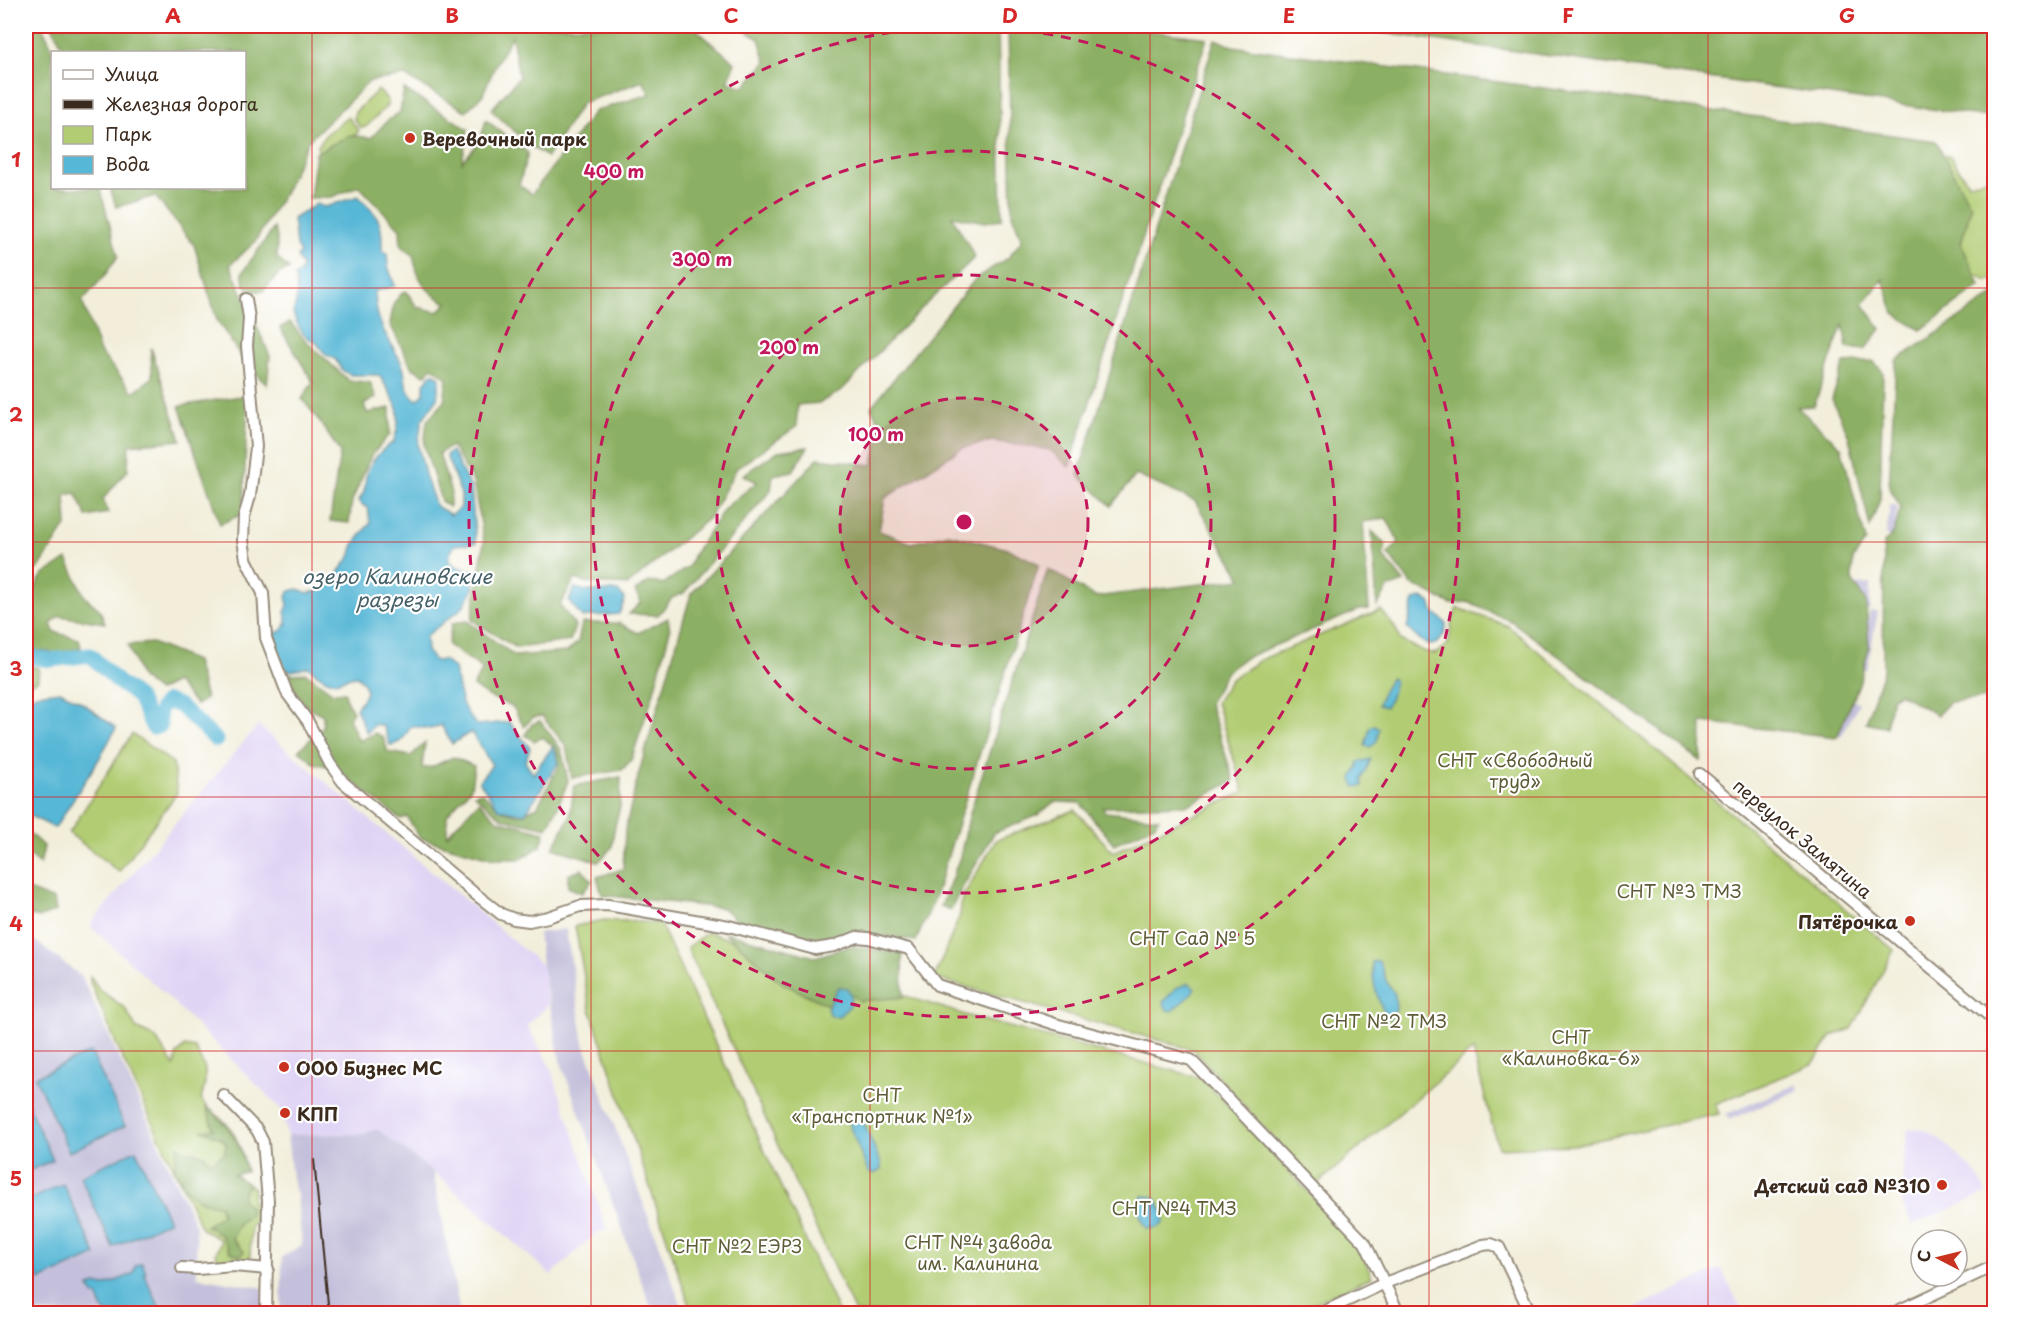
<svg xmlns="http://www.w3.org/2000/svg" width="2020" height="1339" viewBox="0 0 2020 1339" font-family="'Playpen Sans',sans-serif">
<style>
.built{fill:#e0d4f4}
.industrial{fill:#c4c0db}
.green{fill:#b1cc72;stroke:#767b48;stroke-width:1.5}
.forest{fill:#8cb064;stroke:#646d41;stroke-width:1.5}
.water{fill:#57b7d6;stroke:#49707a;stroke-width:1.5}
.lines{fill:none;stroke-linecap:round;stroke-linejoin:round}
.river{stroke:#57b7d6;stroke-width:15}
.minor-casing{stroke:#968c7c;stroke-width:14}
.minor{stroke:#fff;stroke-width:10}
.rail{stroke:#3b2a1e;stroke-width:2}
.grid{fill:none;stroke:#d62828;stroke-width:1.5;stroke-opacity:0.55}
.ring{fill:none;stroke:#c2185b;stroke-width:3;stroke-dasharray:10 8}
.poi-dot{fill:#c8321e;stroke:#fff;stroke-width:2}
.labels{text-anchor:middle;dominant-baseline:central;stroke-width:4.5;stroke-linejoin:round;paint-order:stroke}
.poi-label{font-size:18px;font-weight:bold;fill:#3b2a1e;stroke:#fff;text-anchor:start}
.park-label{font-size:18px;fill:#5e5b37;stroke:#fff}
.street-label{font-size:18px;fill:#3b2a1e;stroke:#fff}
.water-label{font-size:20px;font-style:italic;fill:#466268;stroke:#fff}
.centre{fill:#c2185b;stroke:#fff;stroke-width:3}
.ring-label{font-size:18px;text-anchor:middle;font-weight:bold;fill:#c2185b;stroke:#fff;stroke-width:4.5;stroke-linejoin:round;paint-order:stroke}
.neatline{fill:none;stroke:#d62828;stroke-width:2}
.grid-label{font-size:20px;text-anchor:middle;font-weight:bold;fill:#d62828}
</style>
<rect width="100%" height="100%" fill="#fff"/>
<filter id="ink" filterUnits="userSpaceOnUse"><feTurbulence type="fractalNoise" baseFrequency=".0167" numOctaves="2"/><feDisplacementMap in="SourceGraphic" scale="12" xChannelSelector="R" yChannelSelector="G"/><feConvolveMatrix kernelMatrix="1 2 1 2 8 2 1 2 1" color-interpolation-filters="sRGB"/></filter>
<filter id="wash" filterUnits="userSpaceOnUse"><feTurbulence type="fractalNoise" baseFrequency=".008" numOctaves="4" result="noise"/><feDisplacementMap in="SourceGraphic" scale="24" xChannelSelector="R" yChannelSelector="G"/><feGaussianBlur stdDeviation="1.35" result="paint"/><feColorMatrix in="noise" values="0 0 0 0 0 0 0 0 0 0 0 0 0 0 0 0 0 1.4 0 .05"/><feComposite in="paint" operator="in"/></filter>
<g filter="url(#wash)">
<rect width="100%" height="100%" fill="#f2eeda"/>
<g class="built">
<polygon points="258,725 542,965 549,1005 527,1025 550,1066 607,1230 596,1233 551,1275 433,1172 377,1129 363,1134 287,1135 281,1109 165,994 91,927 92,922"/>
<polygon points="1908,1128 1924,1129 1941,1140 1978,1175 1986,1194 1912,1225 1902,1203 1903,1167"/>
<polygon points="1721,1268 1743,1313 1626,1313"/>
</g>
<g class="industrial">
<polygon points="1890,505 1898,506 1893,537 1886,536"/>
<polygon points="1870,584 1870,609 1862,609 1862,592 1853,592 1853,585"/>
<polygon points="1870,611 1878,612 1867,669 1859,667"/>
<polygon points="1851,698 1859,703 1841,737 1832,732"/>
<polygon points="566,929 584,1044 684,1313 653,1313 560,1060 542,965 538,933"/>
<polygon points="26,934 82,977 196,1226 197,1277 264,1288 263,1313 26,1313"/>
<polygon points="1797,1084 1799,1090 1729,1120 1726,1114"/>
<polygon points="377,1129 433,1172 460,1313 281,1313 282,1257 302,1245 297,1195 292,1178 287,1135 363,1134"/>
</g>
<g class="green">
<polygon points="378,90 388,100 387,106 367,126 363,128 360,127 354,119 355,112"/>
<polygon points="348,117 359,131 348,142 319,155 317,147 327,133"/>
<polygon points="1943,155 1950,156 1968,183 1983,180 1994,174 1994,279 1988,281 1975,275 1961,243 1971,207"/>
<polygon points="1458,608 1508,626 1894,950 1852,1029 1832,1036 1813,1064 1715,1104 1719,1114 1574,1145 1498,1148 1473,1050 1316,1185 1194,1050 934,978 960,915 962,898 996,840 1075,810 1113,852 1244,792 1216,702 1231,679 1260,660 1381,610 1396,629 1400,640 1423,651 1435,654 1448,644 1452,621"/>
<polygon points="132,734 173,763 177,793 119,872 69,833"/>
<polygon points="604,920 660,923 839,1313 692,1313 590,1009 575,926"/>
<polygon points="707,932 968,1016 1197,1077 1200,1076 1358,1245 1372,1277 1293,1313 855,1313 687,948"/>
<path d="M90,976L100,990L125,1008L136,1028L155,1037L174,1066L177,1054L185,1046L195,1048L205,1069V1083L201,1100C208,1110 218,1114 226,1123C238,1136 243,1154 246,1171L234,1175L254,1188L252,1200L255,1207L256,1220L251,1227L250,1262L222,1261L218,1259L216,1254L221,1240L202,1229L120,1053L90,982Z"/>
</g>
<g class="forest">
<polygon points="26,26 42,26 54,52 52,52 52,188 100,188 118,256 105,275 82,301 100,352 133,392 152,378 151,348 181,440 129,445 128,470 103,499 108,513 87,517 76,493 65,495 67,524 39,568 26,575"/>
<path d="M52,26H700L698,31L735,63L728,82L744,87L766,62L759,39L737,26H998L1002,219L985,222L952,216L975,257L927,303L840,392L819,403L797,405V426L737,468L709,518L628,585C610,583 592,586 575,579L560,605L575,626L570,641L516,648L472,620L484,541L473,481L452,446L439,453L451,493L449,507L441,501L424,445L427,421L444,402L447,378L432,367L425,375L412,368L390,324L394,303L401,294L406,291L417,307L438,312L447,303C425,292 417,279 413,255L401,246L400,229L359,186L332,197L310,198L316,153L350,135L371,138L387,121L400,112L404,89L468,129L462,162L480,141L486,120L528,153L519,185L532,194L595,111L650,94L643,81L582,103L547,157L533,148L491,110L519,77L512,36L497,62L482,96L466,111L405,76L370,81L308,141L287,188L255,242L230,265L270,356L267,385L245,363L217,320L194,245L155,196L116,207L110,188H244V52H65Z"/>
<polygon points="1008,26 1109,26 1207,38 1069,467 1050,450 992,441 962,448 885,498 879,531 911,543 949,534 1008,549 1039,564 934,900 916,941 853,931 813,943 736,920 723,908 602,895 597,877 623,869 625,830 640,769 691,594 818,458 872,465 882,428 871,407 976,278 1008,258 1022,240 1012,214"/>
<polygon points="1334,26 1994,26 1994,118 1931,109"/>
<polygon points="1215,39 1232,46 1936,141 1971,207 1961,243 1980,286 1921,330 1894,314 1883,279 1863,304 1881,329 1865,350 1847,348 1843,324 1814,406 1797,407 1841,447 1866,541 1853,559 1852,580 1866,602 1869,648 1859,684 1837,737 1702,722 1701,761 1511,621 1467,602 1451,604 1411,584 1388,554 1399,542 1386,518 1363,522 1369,609 1359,610 1245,658 1226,672 1209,703 1234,781 1188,805 1103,807 1105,812 1159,818 1155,825 1114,844 1080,803 1054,802 1038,815 994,833 957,897 951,910 941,906 960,857 970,813 1048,569 1095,597 1242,579 1195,501 1136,475 1111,506 1078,475"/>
<polygon points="274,228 277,237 277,258 289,269 280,273 263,291 253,291 244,284 242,273"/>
<polygon points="1994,295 1994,702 1990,698 1950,702 1937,715 1899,693 1892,697 1886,727 1866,722 1883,671 1884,543 1894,532 1901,507 1889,488 1896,361"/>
<polygon points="290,322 304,339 349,381 370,382 376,398 364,404 367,413 390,408 390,434 371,456 352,501 349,523 330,521 340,452 317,418 302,399 313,382 280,328"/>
<polygon points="1873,361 1883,372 1880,499 1870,527 1849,437 1832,399 1844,363"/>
<polygon points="248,395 243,514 220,524 179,406"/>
<polygon points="808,447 793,471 773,475 771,490 684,593 672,598 658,615 629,614 641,602 635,591 649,582 663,584 689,566 694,554 725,508 757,482 743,475 778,451"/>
<polygon points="1372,531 1386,545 1383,556 1404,582 1388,588 1377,606"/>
<polygon points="67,559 85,597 100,610 105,623 59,616 51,624 54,632 79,639 81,648 56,653 26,649 26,599 29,597 42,576"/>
<polygon points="668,618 670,630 653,695 631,760 622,770 572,778 566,746 542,716 532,718 524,727 513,707 486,695 473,686 483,669 448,645 452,623 467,621 515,656 567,652 578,642 582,623 619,623 638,633"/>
<polygon points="152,643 196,661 206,699 196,705 176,682 158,691 141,678 128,645"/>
<polygon points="26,666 39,668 38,680 26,686"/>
<polygon points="306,673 333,693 345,692 347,702 353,711 349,718 359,741 375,733 383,737 388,752 411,756 425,743 422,768 432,767 453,757 474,766 471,788 447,815 447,835 479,801 497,820 545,832 541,846 521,859 494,859 420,838 407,817 400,819 335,768 314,763 299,750 323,727 323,715 306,706 285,675"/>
<polygon points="540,721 561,749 568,781 558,807 547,828 502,818 474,794 481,792 501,810 520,815 537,807 559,766 557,750 543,737 534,741 525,735 532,724"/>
<polygon points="621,777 620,807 614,830 612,847 599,862 553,848 570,816 574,786"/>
<polygon points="26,830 44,847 40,865 26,852"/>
<polygon points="582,869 592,881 582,893 568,887 568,875"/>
<polygon points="26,889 54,900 56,911 39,918 26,913"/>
<polygon points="724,932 815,957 851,946 902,954 903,997 860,1001 845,989 828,1005 782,983"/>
<path d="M206,1107C229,1124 241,1143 246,1171L234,1175L249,1184L243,1193L242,1200C248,1204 252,1207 250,1215C240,1221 236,1228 232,1239L244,1251L241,1256L230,1252C219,1234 228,1237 206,1226L222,1215L220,1206L204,1202L189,1194L174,1170L178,1146C186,1153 190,1151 199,1153C205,1154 207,1159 212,1162L225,1152L226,1143L221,1138L202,1130L214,1129Z"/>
</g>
<g class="water">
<path d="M358,196C379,217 383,220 382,251L387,254L388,266L395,286L375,291C376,327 386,332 401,362C409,378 400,386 417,400L424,394V384L432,373L440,377L437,399L422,420L418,445L426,478L436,506L451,515L461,507V494L446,455L452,451L471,489L476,543L455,545L450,553L449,562L460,568L473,570V590L462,608L426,636L427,651L435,661L443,660L454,668C460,693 458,705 477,725L509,722L530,748L525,762L533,774L553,746L559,762L525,814L499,809L479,781L492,765L471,732L452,744L441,725L431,729L411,726C405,736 402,744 390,745L383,726L375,724L367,733C362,725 361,717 356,709L366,693L364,683L357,676C349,676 346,679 338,681C327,684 317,673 308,667L292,671L286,670L273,643L271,634L281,631L287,623L285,612L288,605L286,597L290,591L298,589L308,593L321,590L335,579L339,571L350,557L354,544L370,523L368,508L362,505L359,500C367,488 364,489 366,477C368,465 382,447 393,443C405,410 395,401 379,375H351L343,371L335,359L326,355L315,341C302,338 297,324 293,313C298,300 298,289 295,276L300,272L302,267L297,257L300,253L296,246L293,219L316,204L325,207Z"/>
<polygon points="575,588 587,591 618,591 625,599 619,614 582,617 569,601"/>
<path d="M1422,598L1430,602L1433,611L1446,623C1446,631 1445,634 1439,641C1429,652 1415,636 1407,628L1414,600Z"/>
<polygon points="1391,678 1395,681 1391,697 1386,707 1378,705 1383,691"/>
<polygon points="60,691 81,702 116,728 99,759 55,828 26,814 26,700 36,694"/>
<polygon points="1374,725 1379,728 1377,741 1371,747 1365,746 1370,727"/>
<polygon points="1371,759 1362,779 1363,786 1355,787 1352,778 1358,767 1358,762"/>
<path d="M1379,961L1388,985L1395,994L1396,1010L1389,1019C1377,1004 1372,980 1372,962Z"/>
<path d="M1189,983L1195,988C1190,998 1180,1003 1172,1011L1167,1010L1163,1002L1176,988Z"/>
<polygon points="838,987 847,988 851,995 850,1006 839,1016 831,1016 827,1009"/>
<polygon points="91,1052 125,1126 69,1152 35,1077"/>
<polygon points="26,1101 53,1160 26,1172"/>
<polygon points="857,1117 864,1123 881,1164 881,1170 874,1174 868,1172 850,1127 850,1118"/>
<polygon points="136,1150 169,1221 113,1247 80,1176"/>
<polygon points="63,1184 96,1255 40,1280 26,1249 26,1201"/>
<path d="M1142,1196L1155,1197C1164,1211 1173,1230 1147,1228C1139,1217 1137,1209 1142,1196Z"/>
<polygon points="142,1263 146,1272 144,1274 162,1313 105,1313 97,1296 94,1296 89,1287 96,1284 104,1286 133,1274 136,1265"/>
</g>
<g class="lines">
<path class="river" d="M26,656L50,660L90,655L118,682L138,697L153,728L160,726C159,715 158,708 167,701L180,706L216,740"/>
</g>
</g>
<g filter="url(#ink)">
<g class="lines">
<defs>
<g id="minor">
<polyline points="246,299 249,318 247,346 256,447 250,496 244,517 243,540 246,559 263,593 266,638 287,693 307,720 330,764 343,782 474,893 501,914 514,919 529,921 548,917 580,906 608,905 729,926 815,949 834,946 857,937 868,938 909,949 937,985 1055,1024 1191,1060 1365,1243 1399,1314"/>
<polyline points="1700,774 1994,1020"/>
<polyline points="223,1095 257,1130 263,1142 268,1201 266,1314"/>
<polyline points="182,1268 198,1269 233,1266 268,1269"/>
<polyline points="1319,1314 1385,1283 1483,1245 1491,1244 1499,1247 1531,1314"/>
<polyline points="1891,1314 1994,1266"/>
</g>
</defs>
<use href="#minor" class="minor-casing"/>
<use href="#minor" class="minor"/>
<polyline class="rail" points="314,1160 329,1314"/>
</g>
</g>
<path class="grid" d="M312,26V1314M591,26V1314M870,26V1314M1150,26V1314M1429,26V1314M1708,26V1314M26,288H1994M26,542H1994M26,797H1994M26,1051H1994"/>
<circle cx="964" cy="522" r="124" fill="#c2185b" fill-opacity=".12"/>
<g class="ring">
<circle cx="964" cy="522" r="124"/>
<circle cx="964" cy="522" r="247"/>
<circle cx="964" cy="522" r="371"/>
<circle cx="964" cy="522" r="495"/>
</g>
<g class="poi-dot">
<circle cx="410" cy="138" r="6"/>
<circle cx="1910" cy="921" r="6"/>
<circle cx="284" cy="1067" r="6"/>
<circle cx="285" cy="1113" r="6"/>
<circle cx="1942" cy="1185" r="6"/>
</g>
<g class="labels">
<g class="poi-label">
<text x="422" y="138">Веревочный парк</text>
<text x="1898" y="921" text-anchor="end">Пятёрочка</text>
<text x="296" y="1067">ООО Бизнес МС</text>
<text x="297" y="1113">КПП</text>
<text x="1930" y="1185" text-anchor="end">Детский сад №310</text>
</g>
<g class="park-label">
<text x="1515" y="759">СНТ «Свободный<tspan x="1515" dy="21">труд»</tspan></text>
<text x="1679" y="890">СНТ №3 ТМЗ</text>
<text x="1192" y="937">СНТ Сад № 5</text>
<text x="1384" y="1020">СНТ №2 ТМЗ</text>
<text x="1571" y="1036">СНТ<tspan x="1571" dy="21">«Калиновка-6»</tspan></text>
<text x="882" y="1094">СНТ<tspan x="882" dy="21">«Транспортник №1»</tspan></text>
<text x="1174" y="1207">СНТ №4 ТМЗ</text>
<text x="978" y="1241">СНТ №4 завода<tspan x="978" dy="21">им. Калинина</tspan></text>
<text x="737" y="1245">СНТ №2 ЕЭРЗ</text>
</g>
<g class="street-label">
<text transform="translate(1803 838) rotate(40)">переулок Замятина</text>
</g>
<g class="water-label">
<text x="397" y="576">озеро Калиновские<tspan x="397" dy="23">разрезы</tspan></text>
</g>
</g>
<circle cx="964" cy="522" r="9" class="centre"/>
<g class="ring-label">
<text x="614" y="178">400 m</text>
<text x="702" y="266">300 m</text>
<text x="789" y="354">200 m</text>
<text x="876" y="441">100 m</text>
</g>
<rect width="2020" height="1339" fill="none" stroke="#fff" stroke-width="66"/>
<rect x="51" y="51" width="195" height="138" fill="#ffffff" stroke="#b1aaa5" stroke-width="1.5"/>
<rect x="63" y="70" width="30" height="9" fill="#ffffff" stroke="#b1aaa5" stroke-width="1.5"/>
<text x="105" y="81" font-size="18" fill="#3b2a1e">Улица</text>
<rect x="63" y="100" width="30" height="9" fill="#3b2a1e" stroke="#b1aaa5" stroke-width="1.5"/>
<text x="105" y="111" font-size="18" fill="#3b2a1e">Железная дорога</text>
<rect x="63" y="126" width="30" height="18" fill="#b1cc72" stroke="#b1aaa5" stroke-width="1.5"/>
<text x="105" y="141" font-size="18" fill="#3b2a1e">Парк</text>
<rect x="63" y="156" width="30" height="18" fill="#57b7d6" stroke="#b1aaa5" stroke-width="1.5"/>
<text x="105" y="171" font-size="18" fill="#3b2a1e">Вода</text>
<g transform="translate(1939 1258) rotate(277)"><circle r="28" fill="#ffffff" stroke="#b1aaa5" stroke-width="1.5"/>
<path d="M0-4.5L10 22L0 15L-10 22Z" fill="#c8321e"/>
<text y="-9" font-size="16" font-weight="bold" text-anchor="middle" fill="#3b2a1e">С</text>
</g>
<rect x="33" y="33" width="1954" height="1273" class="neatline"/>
<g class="grid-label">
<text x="173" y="23">A</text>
<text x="452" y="23">B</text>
<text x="731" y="23">C</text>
<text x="1010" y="23">D</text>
<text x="1289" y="23">E</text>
<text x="1568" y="23">F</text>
<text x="1847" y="23">G</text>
<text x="16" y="167">1</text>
<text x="16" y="422">2</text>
<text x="16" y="676">3</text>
<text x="16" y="931">4</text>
<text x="16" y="1186">5</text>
</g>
</svg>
